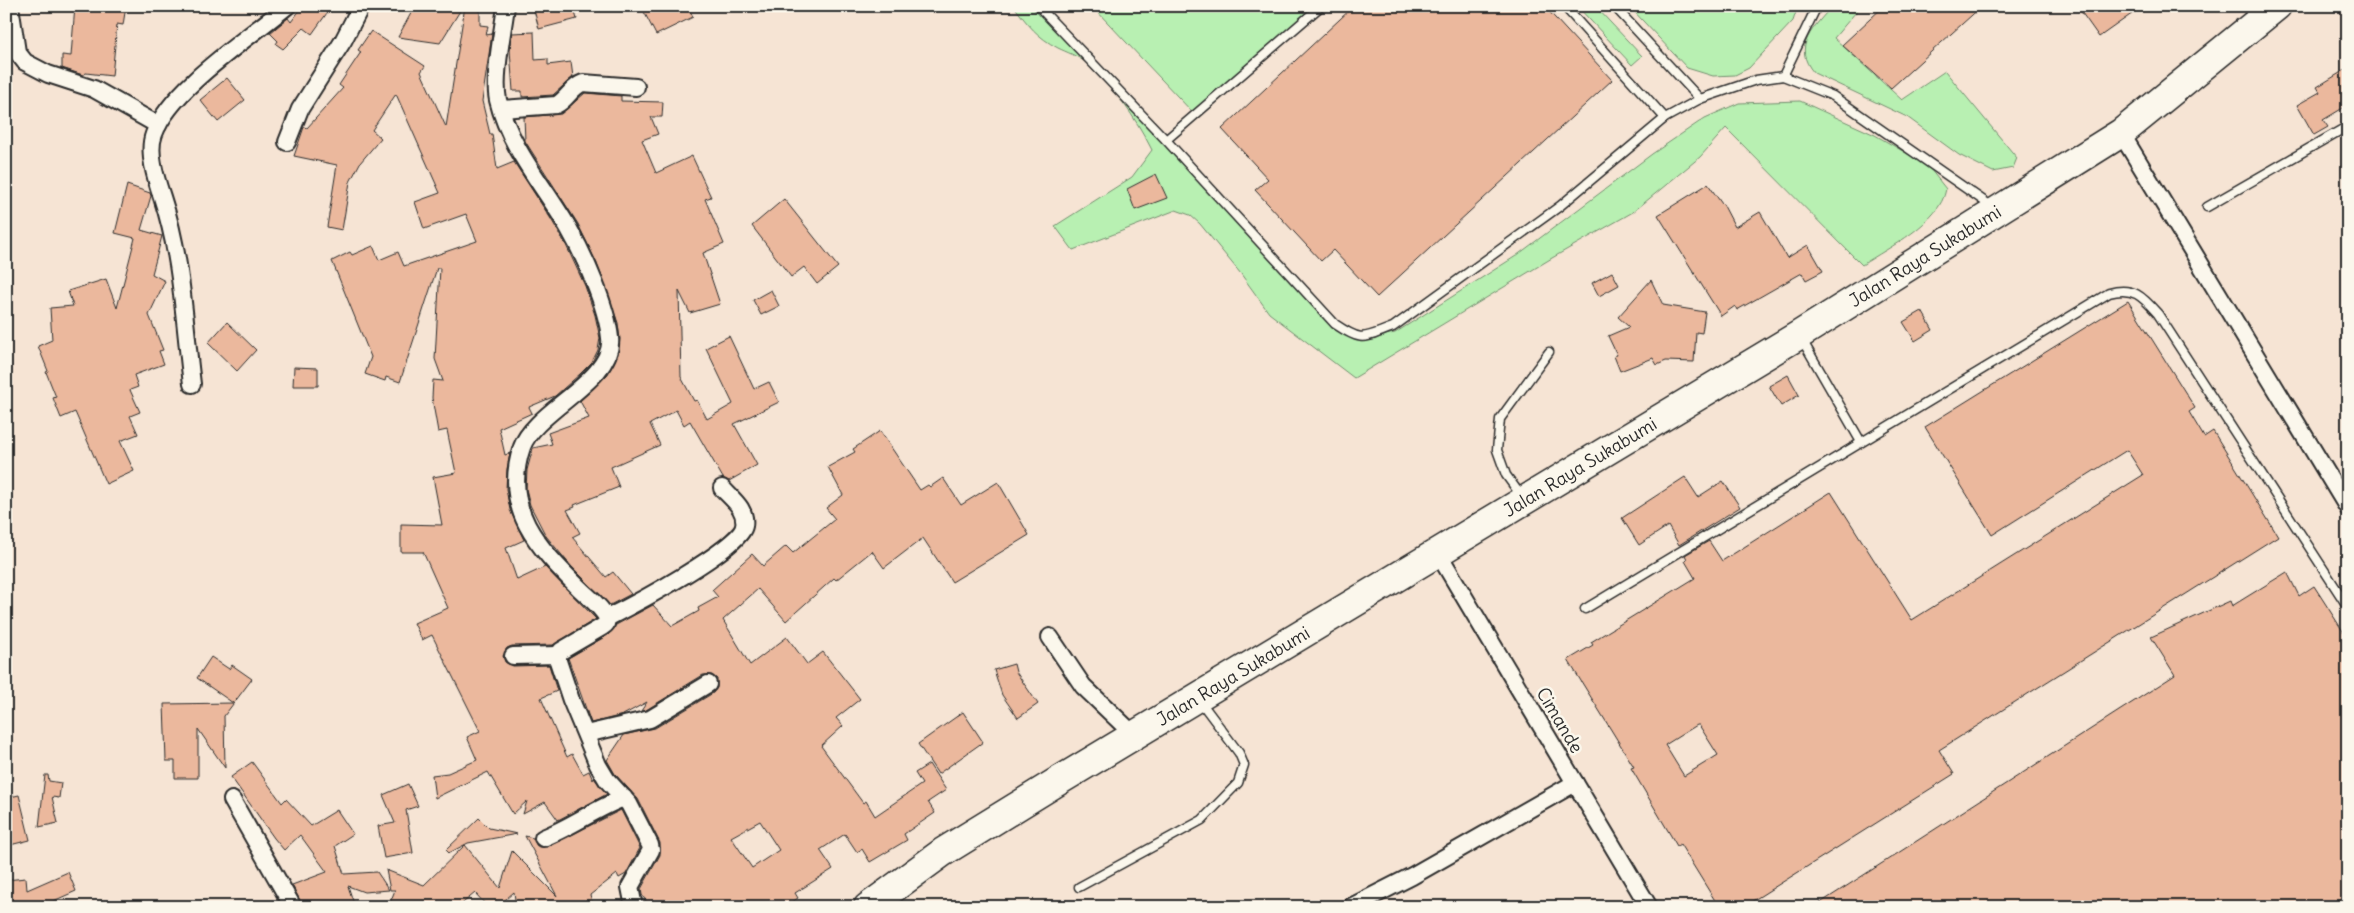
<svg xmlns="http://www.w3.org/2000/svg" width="2354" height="913" viewBox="0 0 2354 913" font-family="Delius,sans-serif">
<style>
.green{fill:#b8f0b2;stroke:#728e6e}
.building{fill:#ebb89d;stroke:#2b2b2b;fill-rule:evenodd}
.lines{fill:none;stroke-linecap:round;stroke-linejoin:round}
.lane-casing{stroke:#2b2b2b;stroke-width:11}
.street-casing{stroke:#2b2b2b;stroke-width:20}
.highway-casing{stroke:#2b2b2b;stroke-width:31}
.lane{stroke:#fbf7ec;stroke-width:8}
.street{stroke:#fbf7ec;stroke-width:16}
.highway{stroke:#fbf7ec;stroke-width:28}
.labels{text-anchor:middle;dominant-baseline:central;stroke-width:5;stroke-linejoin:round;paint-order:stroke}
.street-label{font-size:18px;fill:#2b2b2b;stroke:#fbf7ec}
</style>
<rect width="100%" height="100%" fill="#f6e4d4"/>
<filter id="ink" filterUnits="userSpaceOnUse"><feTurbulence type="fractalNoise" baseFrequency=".02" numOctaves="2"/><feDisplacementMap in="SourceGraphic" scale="10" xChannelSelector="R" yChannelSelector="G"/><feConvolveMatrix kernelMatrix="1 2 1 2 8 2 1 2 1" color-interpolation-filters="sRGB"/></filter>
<g filter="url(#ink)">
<g class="green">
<path d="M1014,6H1036L1156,129L1319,310L1332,328L1357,340L1395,333L1516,256L1652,154L1705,118L1739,103L1800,101L1875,135L1927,165L1946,189C1940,223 1889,247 1862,265L1726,128L1700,157L1633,212L1552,258L1354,378L1269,313L1241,274L1200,224L1190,215L1176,210L1073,250L1055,226L1132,177L1152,150C1136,118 1113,85 1085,62C1078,56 1066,52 1058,48C1037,37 1028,25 1014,6Z"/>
<polygon points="1092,6 1314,6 1196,116"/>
<polygon points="1577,6 1595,6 1642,56 1632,65"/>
<polygon points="1629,6 1798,6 1793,21 1749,68 1735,75 1713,76 1687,68"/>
<path d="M1832,6H1861L1834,38L1902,100L1945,71L2017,158L2013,168L1993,172L1959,155L1907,117L1814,73C1791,46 1814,28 1832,6Z"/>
</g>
<g class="building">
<polygon points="75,6 126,6 123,25 117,24 112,76 86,73 83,75 62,68 62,55 71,56"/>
<polygon points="303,6 332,6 312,34 304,28 283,49 276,44 278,41 270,33 288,18 291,22"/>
<polygon points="415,6 463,6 440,43 398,37"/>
<polygon points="465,6 480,6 480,25 488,26 486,35 492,34 482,101 490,134 492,134 497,169 514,162 551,219 566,245 585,286 595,315 600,338 598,350 592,362 580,374 555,396 529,407 532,413 499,428 505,455 510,453 507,469 506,489 510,510 524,540 506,548 517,580 545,567 596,619 553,645 512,646 507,648 503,656 505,662 513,666 549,665 557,691 541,698 558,737 567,757 572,754 583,774 589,771 593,780 594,778 607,794 558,820 545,802 523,814 527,801 513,814 488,772 435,798 432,775 448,773 477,760 467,737 480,731 432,635 422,640 414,623 448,608 423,552 401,552 401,524 442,525 433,477 456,473 447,430 438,432 432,398 433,380 443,381 435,359 440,268 437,268 400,382 386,377 385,381 365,374 371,357 332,261 350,252 352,255 373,246 379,260 398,252 404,266 477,241 466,214 424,229 415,202 440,193 396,94 372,130 381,138 360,163 350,182 342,230 327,227 337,165 294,156 304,127 307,128 343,88 339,85 361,52 358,50 371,31 425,66 421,72 446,127"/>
<polygon points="533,6 573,6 577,19 539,29"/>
<polygon points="641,6 688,6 693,17 656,35"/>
<polygon points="1354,6 1544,6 1612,80 1377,297 1333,250 1321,261 1255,190 1268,179 1222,129"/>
<polygon points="1884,6 1982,6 1891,88 1842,45"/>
<polygon points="2077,6 2143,6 2099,37"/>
<polygon points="534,32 535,60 548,59 548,65 571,62 573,77 553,95 522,97 522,91 513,91 510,50 512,33"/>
<polygon points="2348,68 2348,105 2323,120 2328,127 2314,135 2297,105 2320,92 2317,87"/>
<polygon points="227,78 245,100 218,122 200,100"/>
<polygon points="585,93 621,96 621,101 663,102 662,117 651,117 658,134 642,140 656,173 692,156 711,197 705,199 724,244 703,253 720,304 690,313 679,291 681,377 694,401 697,400 707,419 733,404 706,348 729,336 754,389 769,382 779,402 734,424 757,465 729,481 723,478 690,421 684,425 676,410 650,424 660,445 611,467 619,487 574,505 575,507 567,510 580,533 572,537 606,577 613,572 631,594 610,605 571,566 546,536 530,505 526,489 527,470 533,448 552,444 548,433 589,418 580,401 608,374 618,354 620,339 618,323 597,264 578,224 525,141 524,117 561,114"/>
<polygon points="1156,174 1167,198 1135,210 1127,189"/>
<polygon points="1708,184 1722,204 1723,204 1735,227 1760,212 1787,258 1808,245 1823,271 1806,280 1802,273 1737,310 1735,306 1721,316 1658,215"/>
<polygon points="127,185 150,193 151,196 141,230 162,236 152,274 165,281 149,315 163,350 159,351 164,364 134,375 138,387 130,390 140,412 130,416 138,434 120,441 134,471 106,484 75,412 61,418 53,398 56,397 46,372 48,371 38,346 52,340 50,308 73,306 68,291 106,279 117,308 135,238 115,233"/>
<polygon points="784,199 838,267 817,284 804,267 791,277 752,226"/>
<polygon points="1612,272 1619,285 1599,296 1592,283"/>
<polygon points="1651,280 1663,305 1705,312 1702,333 1696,332 1694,362 1666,361 1657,365 1653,358 1620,371 1614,356 1617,355 1608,336 1629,327 1618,317"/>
<polygon points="771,290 779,306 761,315 753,300"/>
<path d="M2128,301L2195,408L2189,412L2204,437L2213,431L2278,536L1939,750L1954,774L1743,907H1719L1680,844L1677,846L1631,768L1634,767L1568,660L1593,645L1591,642L1695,578L1685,561L1687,559L1685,555L1709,541L1722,561L1831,492L1912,620L2143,475L2127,450L1992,535L1925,427ZM1697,725H1699L1718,755L1684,776L1665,745Z"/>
<polygon points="1922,311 1933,330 1915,341 1903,322"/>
<polygon points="227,322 256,350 237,371 208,343"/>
<polygon points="294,367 318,368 318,386 293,386"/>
<polygon points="1788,375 1799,395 1781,406 1769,386"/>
<path d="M880,431L920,490L928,485L930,487L943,478L961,505L998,482L1029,535L952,582L923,538L884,568L872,551L836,580L834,578L786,621L758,589L723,620L750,665L787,637L807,664L823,652L860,699L836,718L843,726L821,746L863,803L866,801L875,816L922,784L915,773L929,764L946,790L928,802L935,813L904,834L907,840L870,862L862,849L857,852L845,834L820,850L833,869L795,893L798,898L785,907H650L642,895L641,889L660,855V843L638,799L615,774L607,760L624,735L655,728L713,693L717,688V679L712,675H703L646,710L641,711L647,702L623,715L591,723L568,658L608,635L616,625L653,605L672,626L699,611L698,608L718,597L712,590L752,554L763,566L786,546L793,553L835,519L826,508L843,495L828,467L855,452L853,449ZM760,821L779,850L752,868L731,837Z"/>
<polygon points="1685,477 1698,497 1723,481 1740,507 1679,545 1668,526 1639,545 1622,518"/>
<polygon points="2287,572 2299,596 2314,586 2348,639 2348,895 2329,907 1814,907 2175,675 2151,637 2230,601 2232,606"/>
<polygon points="211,657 229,669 232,665 252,679 224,716 225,768 198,729 198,778 175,778 175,761 166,761 164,704 233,703 197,678"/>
<polygon points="1014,664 1016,672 1038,704 1018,718 1002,695 994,670"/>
<polygon points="963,712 983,742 938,774 918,744"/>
<polygon points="252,762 282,803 286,799 311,826 337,810 353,834 335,846 344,874 377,872 389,890 364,892 348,886 355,907 303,907 292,885 327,872 300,835 284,850 274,838 231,777"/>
<polygon points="45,775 48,775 49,781 61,783 59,798 52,797 58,823 39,827"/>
<polygon points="408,784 418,806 406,810 413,853 384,858 378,826 395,823 383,795"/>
<polygon points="19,795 30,840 6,846 6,798"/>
<polygon points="621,810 640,848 626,874 619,878 617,874 590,895 594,907 516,907 514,892 497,907 488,907 475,893 458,907 400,907 390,903 395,890 390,890 386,870 424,885 465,845 500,888 512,851 557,896 525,836 533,838 537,846 547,847"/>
<polygon points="479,818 489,828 517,834 468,843 449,853 446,850"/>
<polygon points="68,872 76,891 40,907 6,907 6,880 26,878 27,890"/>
</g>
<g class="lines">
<defs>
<g id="lane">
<path d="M1038,6L1166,140L1335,324C1363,343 1363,338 1393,327L1560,206L1665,118L1700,99L1756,80L1783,76L1833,96L1994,208"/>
<polyline points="1564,6 1665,118"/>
<polyline points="1614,6 1700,99"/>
<polyline points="1783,76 1817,6"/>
<polyline points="1166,140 1321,6"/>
<polyline points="2207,207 2348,126"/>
<polyline points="1801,338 1861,442"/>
<polyline points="1522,497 1506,475 1497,450 1500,419 1549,352"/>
<path d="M1585,609L2109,293C2134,286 2143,297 2158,314L2348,607"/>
<polyline points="1079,887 1202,820 1238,783 1244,765 1239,753 1200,701"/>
</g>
<g id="street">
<polyline points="10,6 17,52 25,62 48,74 94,89 158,125"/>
<path d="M506,6C503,31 493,77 498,100C510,149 545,187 569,229C585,257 607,307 610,338C615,380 534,411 522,447C501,509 538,547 579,588C588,597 601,606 607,618L606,624L602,627L561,651L558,655V661L571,700L598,765L607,780L629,804L650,845L651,850L630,887L634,907"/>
<path d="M501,109L556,105C567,100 571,87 583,83L636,87"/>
<polyline points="2121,133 2348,508"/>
<polyline points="287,142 300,109 343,41 361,6"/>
<path d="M192,384C184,321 182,257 162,197C156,179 147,152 154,134C171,88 249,38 287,6"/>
<polyline points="1438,553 1649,907"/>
<path d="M607,618C631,606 741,548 744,526C747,509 732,499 722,488"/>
<polyline points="1050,637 1083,686 1134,735"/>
<polyline points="513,656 558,655"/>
<polyline points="586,734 650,719 708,684"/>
<polyline points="232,800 293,907"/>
<path d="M543,838C572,827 596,808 624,798"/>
<polyline points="1351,907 1412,876 1575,783"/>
</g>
<polyline id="highway" points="868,907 943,852 1055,783 1799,335 2121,133 2277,6"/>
</defs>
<use href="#lane" class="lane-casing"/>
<use href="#street" class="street-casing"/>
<use href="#highway" class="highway-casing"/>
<use href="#lane" class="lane"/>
<use href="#street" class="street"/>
<use href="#highway" class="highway"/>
</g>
</g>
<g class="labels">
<g class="street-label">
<text transform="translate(1925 256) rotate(-32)">Jalan Raya Sukabumi</text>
<text transform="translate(1580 467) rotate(-31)">Jalan Raya Sukabumi</text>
<text transform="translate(1233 676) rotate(-31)">Jalan Raya Sukabumi</text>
<text transform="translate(1560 720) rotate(59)">Cimande</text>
</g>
</g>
<rect width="2354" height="913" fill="none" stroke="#fbf7ec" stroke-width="25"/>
<rect x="12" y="12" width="2329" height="888" fill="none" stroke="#2b2b2b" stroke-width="2" filter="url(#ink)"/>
</svg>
